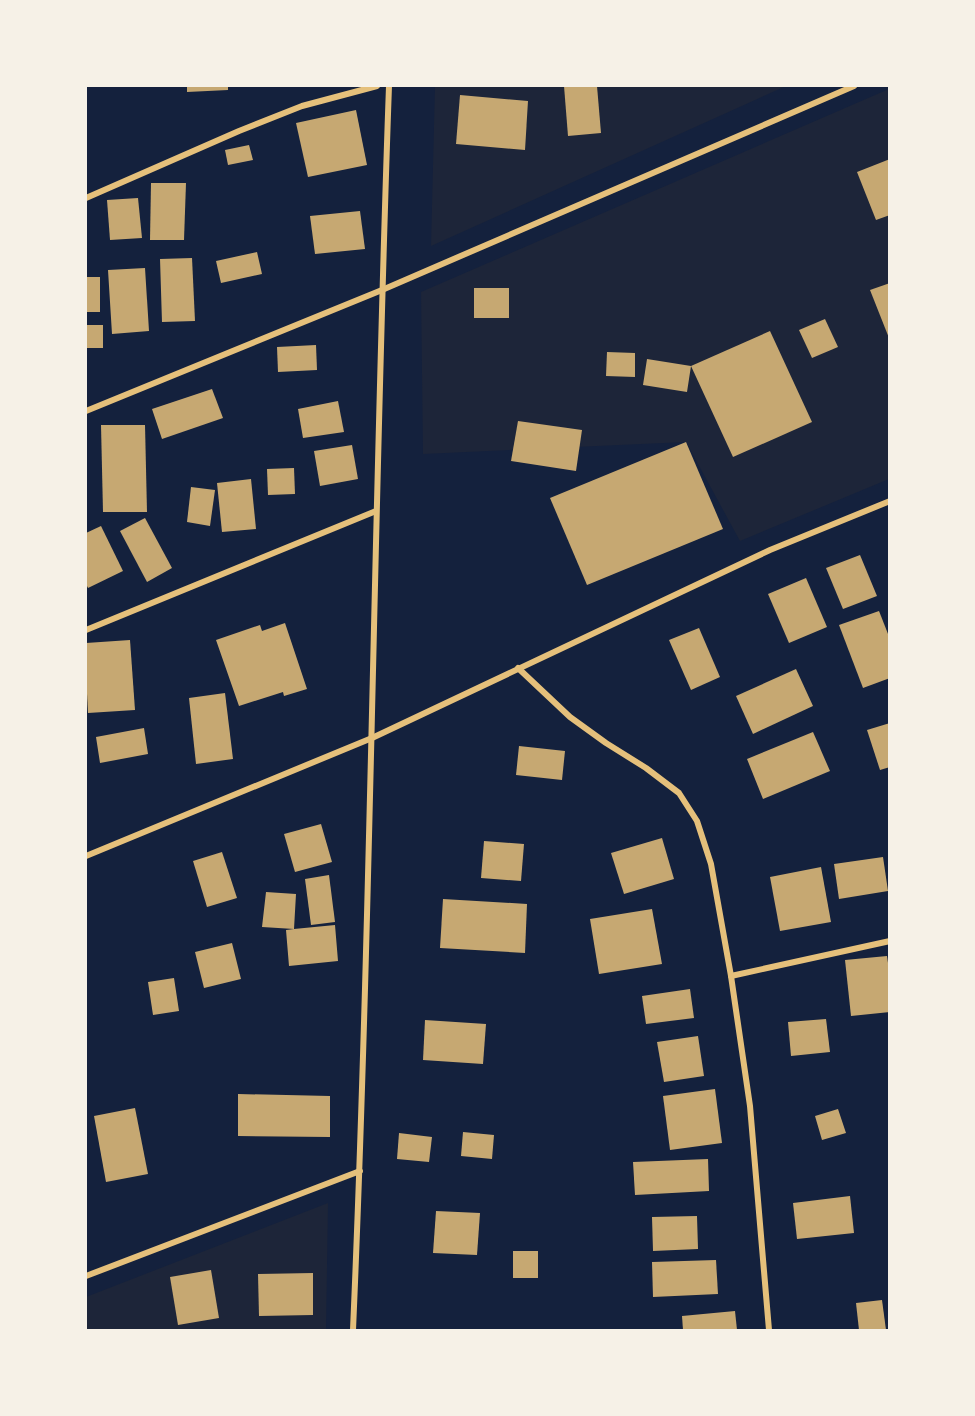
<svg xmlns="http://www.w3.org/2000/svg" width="975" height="1416" viewBox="0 0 975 1416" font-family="'PT Sans Narrow',sans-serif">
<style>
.green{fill:#1d2539}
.building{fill:#c6a872}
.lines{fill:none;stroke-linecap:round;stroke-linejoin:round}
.minor{stroke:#e5c07b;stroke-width:6}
</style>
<rect width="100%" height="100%" fill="#14213d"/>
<g class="green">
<polygon points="435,86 786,86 431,246"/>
<polygon points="889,89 889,479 740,541 686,442 423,454 421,292"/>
<polygon points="328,1203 326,1330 86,1330 86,1297"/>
</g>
<g class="building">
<polygon points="187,86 228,86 228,90 187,92"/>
<polygon points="564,86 597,86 601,133 568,136"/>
<polygon points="460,95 528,101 525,150 456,144"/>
<polygon points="356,110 367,165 308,177 296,123"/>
<polygon points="249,145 253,160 228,165 225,150"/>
<polygon points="890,159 890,215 876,220 857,172"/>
<polygon points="151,183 186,183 184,240 150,240"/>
<polygon points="138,198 142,238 110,240 107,200"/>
<polygon points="360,211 365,249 315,254 310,216"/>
<polygon points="257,252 262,274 221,283 216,261"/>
<polygon points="192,258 195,321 162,322 160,259"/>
<polygon points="145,268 149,331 112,334 108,270"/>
<rect x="86" y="277" width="14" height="35"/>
<polygon points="890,283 890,338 889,338 870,290"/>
<rect x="474" y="288" width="35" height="30"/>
<polygon points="825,319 838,347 812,358 799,330"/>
<rect x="86" y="325" width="17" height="23"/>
<polygon points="770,331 812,422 733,457 691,366"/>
<polygon points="316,345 317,370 278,372 277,347"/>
<polygon points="607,352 635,353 635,377 606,376"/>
<polygon points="647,359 691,366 687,392 643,385"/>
<polygon points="212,389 223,418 162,439 152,409"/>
<polygon points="338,401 344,432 303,438 298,409"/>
<polygon points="518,421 582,430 576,471 511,461"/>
<polygon points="101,425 145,425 147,512 103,512"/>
<polygon points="686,442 723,529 587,585 550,498"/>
<polygon points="352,445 358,479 320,486 314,451"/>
<polygon points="294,468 295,494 268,495 267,469"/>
<polygon points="251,479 256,529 222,532 217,483"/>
<polygon points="191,487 215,490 210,526 187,522"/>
<polygon points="145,518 172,568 147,582 120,531"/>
<polygon points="101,526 123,571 88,588 86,584 86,533"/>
<polygon points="860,555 877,596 843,609 826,568"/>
<polygon points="806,578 827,627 789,643 768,594"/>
<polygon points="879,611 890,639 890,678 863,688 839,625"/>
<polygon points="285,623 307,689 284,696 283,692 239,706 216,640 260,625 262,631"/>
<polygon points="699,628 720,677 691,690 669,640"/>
<polygon points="130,640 135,710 88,713 86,675 86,643"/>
<polygon points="796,669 813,706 753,734 736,696"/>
<polygon points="225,693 233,759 196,764 189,698"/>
<polygon points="890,723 890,767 880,770 867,730"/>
<polygon points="144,728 148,754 100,763 96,737"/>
<polygon points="813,732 830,771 763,799 747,759"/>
<polygon points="519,746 565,751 562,780 516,775"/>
<polygon points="321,824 332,862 295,872 284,834"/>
<polygon points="662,838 674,879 624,894 611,853"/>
<polygon points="484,841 524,844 521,881 481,878"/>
<polygon points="222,852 237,898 207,907 193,861"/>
<polygon points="883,857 888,891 839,899 834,864"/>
<polygon points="821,867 831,922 780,931 770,877"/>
<polygon points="329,875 335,922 311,925 305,879"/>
<polygon points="266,892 296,894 294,929 335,925 338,961 289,966 286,930 294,929 262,927"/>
<polygon points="443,899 527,904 525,953 440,948"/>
<polygon points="652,909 662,964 599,974 590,919"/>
<polygon points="232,943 241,979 204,988 195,952"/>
<polygon points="887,956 890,977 890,1012 851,1016 845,960"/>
<polygon points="174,978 179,1011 153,1015 148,982"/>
<polygon points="690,989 694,1018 646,1024 642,996"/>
<polygon points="826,1019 830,1052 791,1056 788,1022"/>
<polygon points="425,1020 486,1024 483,1064 423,1060"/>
<polygon points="698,1036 704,1076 664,1082 657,1042"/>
<polygon points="715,1089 722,1143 670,1150 663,1096"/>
<polygon points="238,1094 330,1096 330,1137 238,1136"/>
<polygon points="135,1108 148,1174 106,1182 94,1116"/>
<polygon points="838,1109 846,1133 822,1140 815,1116"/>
<polygon points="463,1132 494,1135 492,1159 461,1156"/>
<polygon points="399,1133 432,1137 429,1162 397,1159"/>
<polygon points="708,1159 709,1191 635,1195 633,1162"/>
<polygon points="850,1196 854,1233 797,1239 793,1203"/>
<polygon points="436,1211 480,1213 477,1255 433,1253"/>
<polygon points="697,1216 698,1249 653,1251 652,1217"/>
<rect x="513" y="1251" width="25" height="27"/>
<polygon points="716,1260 718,1294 653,1297 652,1262"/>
<polygon points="211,1270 219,1318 178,1325 170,1277"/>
<polygon points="313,1273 313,1315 259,1316 258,1274"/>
<polygon points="882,1300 886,1330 859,1330 856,1303"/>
<polygon points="735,1311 737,1330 683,1330 682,1316"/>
</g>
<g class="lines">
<g class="minor">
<polyline points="86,198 239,131 302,106 377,86"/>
<polyline points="86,411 382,290 854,86"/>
<polyline points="86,630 376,511"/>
<polyline points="518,668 570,717 606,743 646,768 679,793 697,821 711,864 731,976 750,1106 769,1330"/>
<polyline points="86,856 372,738 770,550 890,501"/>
<polyline points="731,976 890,941"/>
<polyline points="86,1276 360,1171"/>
<path d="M353,1330C371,916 374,500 389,86"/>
</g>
</g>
<rect width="975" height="1416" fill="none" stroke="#f6f1e7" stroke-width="174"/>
</svg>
